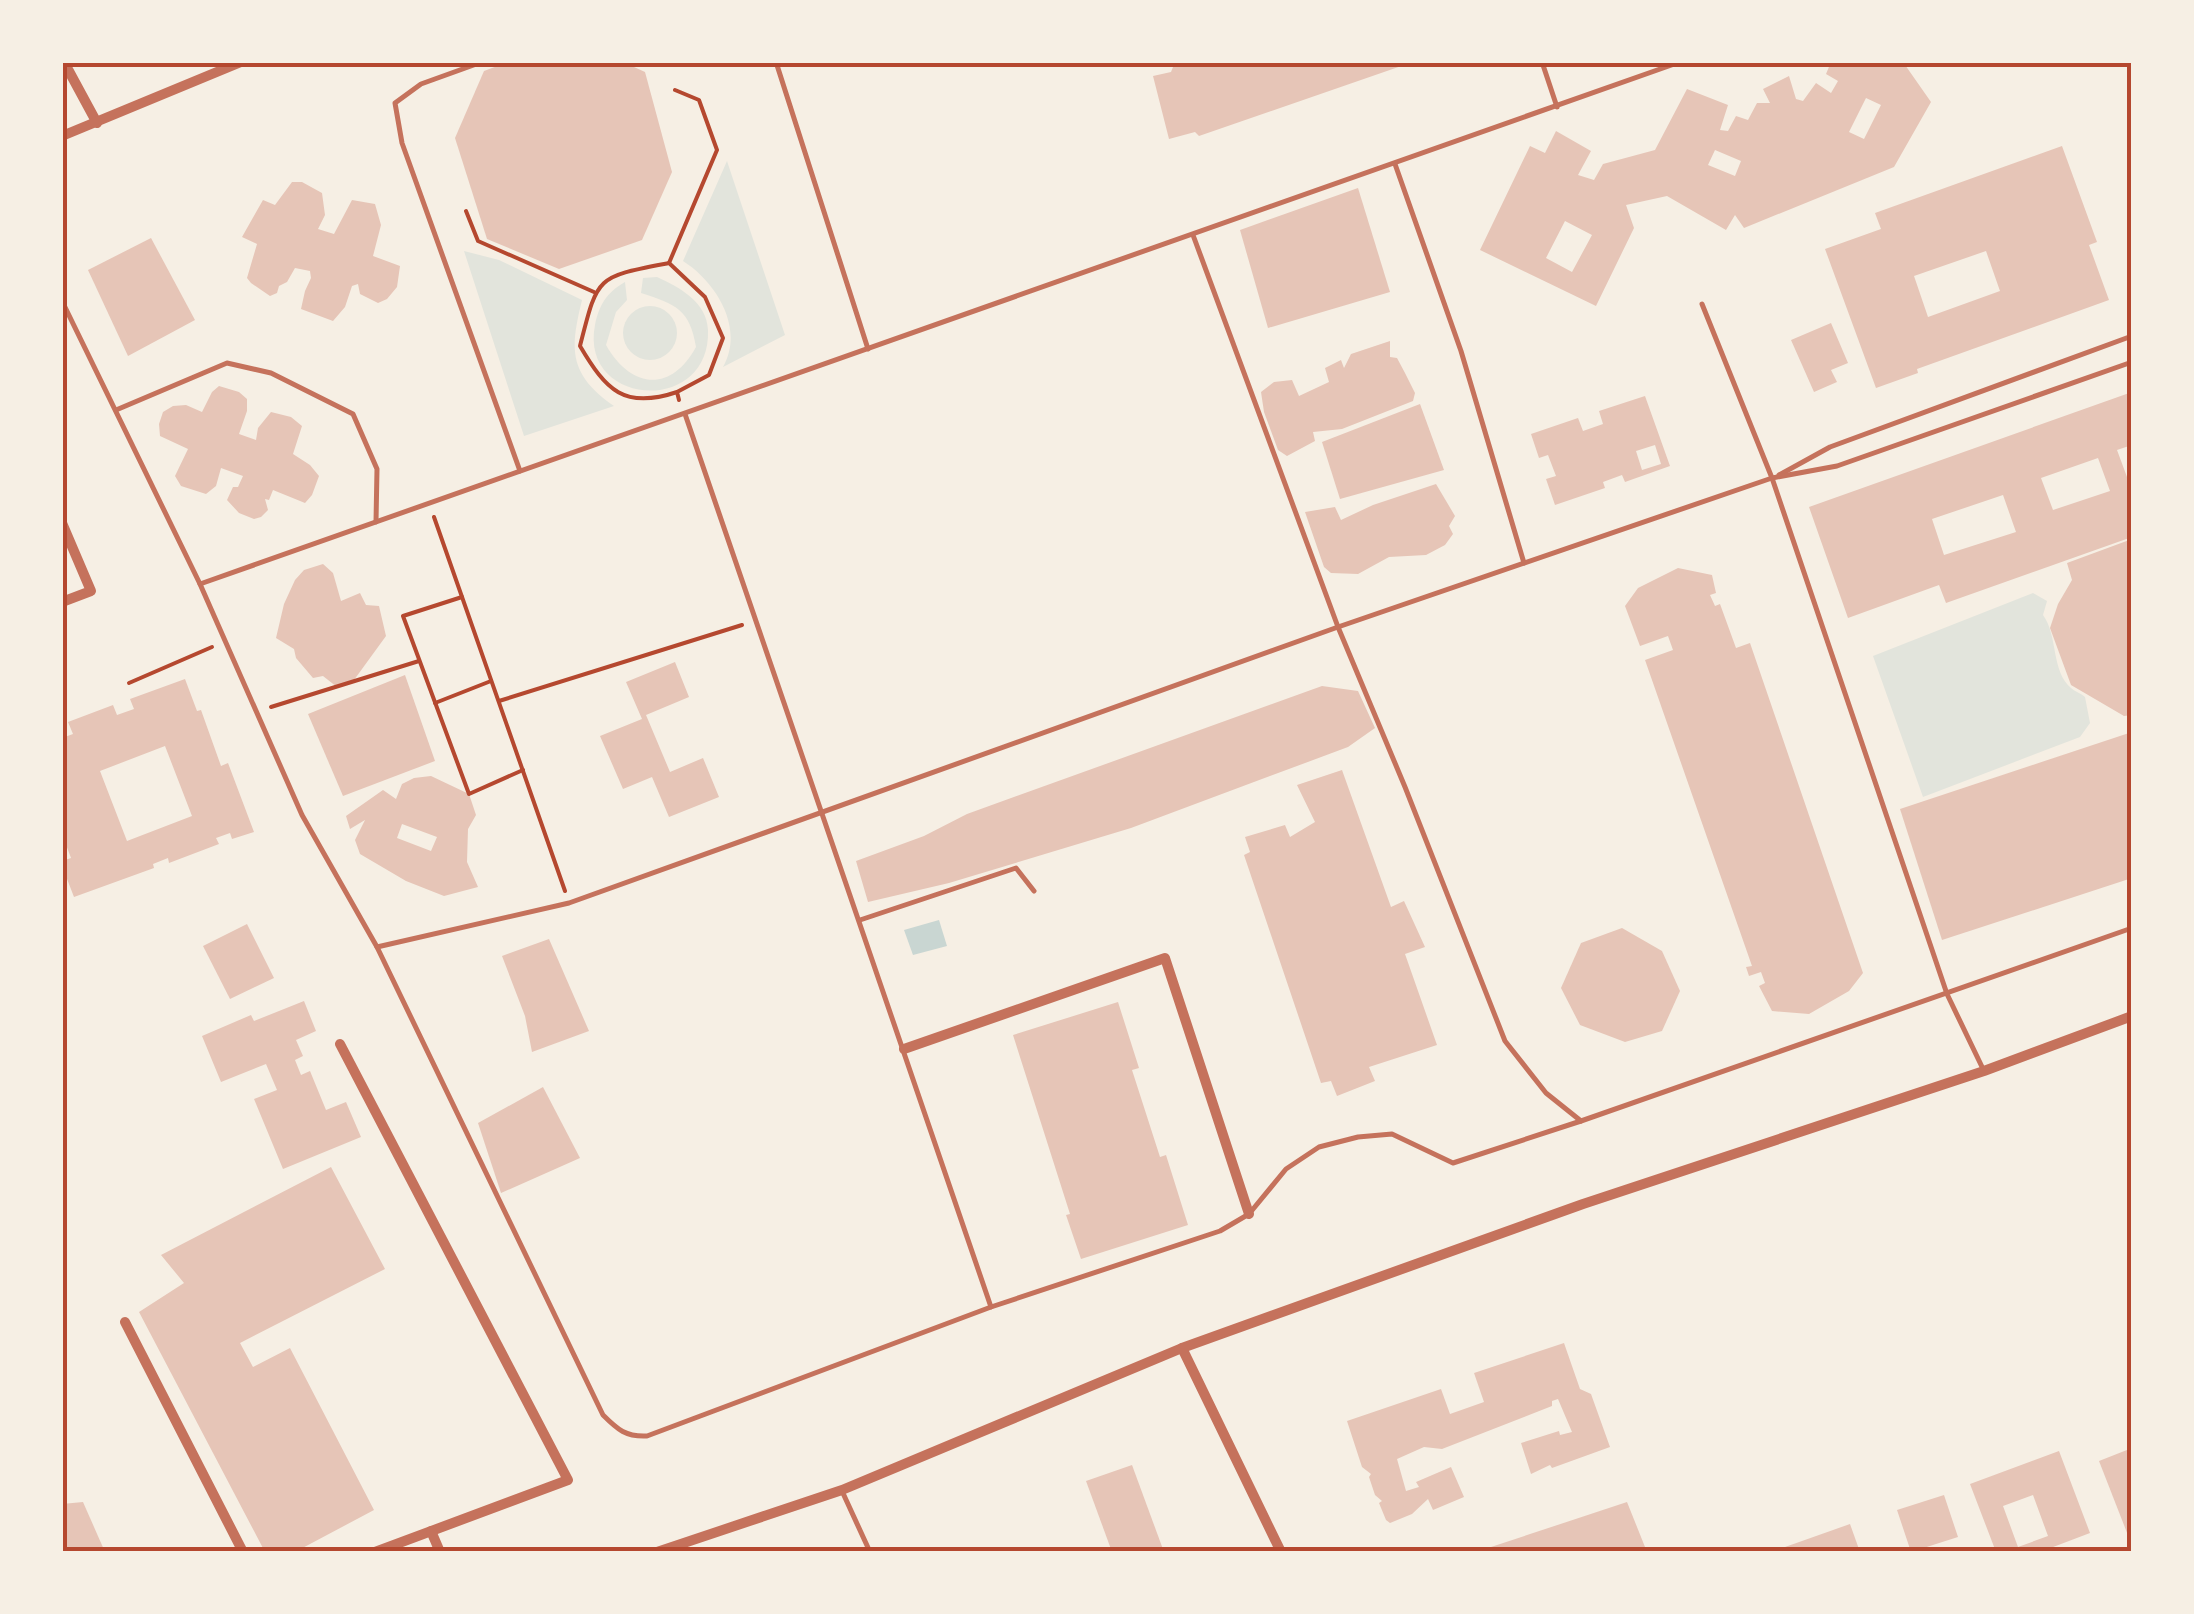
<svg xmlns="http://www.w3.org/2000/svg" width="2194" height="1614" viewBox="0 0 2194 1614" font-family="'Fira Sans',sans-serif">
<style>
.green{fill:#e2e4dc}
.water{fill:#c9d6d2}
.building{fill:#e6c5b7;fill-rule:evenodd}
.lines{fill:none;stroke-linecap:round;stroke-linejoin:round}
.path{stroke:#b5482f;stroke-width:4}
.service{stroke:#c5725c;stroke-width:5}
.minor{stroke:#c5725c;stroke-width:10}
.neatline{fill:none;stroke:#b5482f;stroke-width:4}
</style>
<rect width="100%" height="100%" fill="#f6efe4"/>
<g class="green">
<path d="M727,161L785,335L723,367C745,328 716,282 683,261Z"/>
<path d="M464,251L499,260L582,300C570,349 568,374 614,406L524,436Z"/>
<path d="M657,277C679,287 707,302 708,330C711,416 579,407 595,325C599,305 607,292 625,282L627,300L616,312L606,345C631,389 671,393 696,347C690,310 676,304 641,293L643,278Z"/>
<circle cx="650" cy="333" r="27"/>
<path d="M2033,593L2047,601L2043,615C2058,635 2051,671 2071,688C2075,692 2081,693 2085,697L2090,723L2080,737L1923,797L1873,656Z"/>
</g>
<polygon class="water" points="939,920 947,946 913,955 904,930"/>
<g class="building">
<polygon points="508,62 623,62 645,72 672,172 642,240 559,269 487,239 455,138 484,71"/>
<polygon points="1175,62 1410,62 1410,63 1199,136 1195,132 1169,139 1153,76 1171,72"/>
<path d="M1831,62H1903L1931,102L1894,167L1744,228L1735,215L1726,230L1667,196L1626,205L1634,228L1596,306L1480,250L1530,146L1545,153L1556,131L1591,151L1578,175L1594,180L1603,164L1655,150L1687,89L1728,105L1720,130L1728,131L1736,116L1748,120L1757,103H1770L1763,89L1789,76L1796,99L1803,101L1816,83L1831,93L1838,81L1826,74ZM1866,98L1881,105L1864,139L1849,132ZM1715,150L1741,161L1735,176L1708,165ZM1565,221L1592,235L1572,272L1546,258Z"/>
<path d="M2062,146L2097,242L2089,245L2109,300L1917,369L1918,373L1876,388L1825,249L1881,229L1875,213ZM1986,251L2000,291L1928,317L1914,276Z"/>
<polygon points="292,182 302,182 322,193 325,215 318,229 334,234 352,200 375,204 381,225 373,256 400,266 397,287 387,299 378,303 360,294 358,284 352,286 345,307 333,321 301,309 305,291 311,278 310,271 295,268 287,282 279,286 277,293 270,296 251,283 247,278 257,244 242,237 263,200 275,205"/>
<polygon points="1358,188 1390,292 1268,328 1240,230"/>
<polygon points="151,238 195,320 128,356 88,270"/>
<polygon points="1831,323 1848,363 1831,370 1837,382 1814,392 1791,340"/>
<polygon points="1390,341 1390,357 1397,358 1405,373 1415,393 1413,401 1342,429 1313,432 1315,441 1287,456 1278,450 1264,412 1261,392 1274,382 1292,380 1299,396 1329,382 1325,368 1341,360 1344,368 1351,354"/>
<polygon points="219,386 239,392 247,399 247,411 239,434 256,440 258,428 271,412 291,417 302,426 293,454 310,465 319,476 312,495 305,503 273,490 269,500 265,499 268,510 261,517 254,519 239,513 227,500 233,487 238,487 243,476 221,468 216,486 206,494 181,486 175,476 188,449 160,436 159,424 163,412 173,406 186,405 202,412 212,392"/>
<path d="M2132,392V445L2117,450L2127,477L2132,476V537L1946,603L1939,585L1848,618L1809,507ZM2098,458L2110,491L2053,510L2041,478ZM2003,495L2016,532L1944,555L1932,519Z"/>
<path d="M1645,396L1670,466L1625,482L1622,475L1603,482L1605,488L1555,505L1546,479L1556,476L1548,455L1539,458L1531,434L1578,418L1583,431L1603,424L1599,411ZM1655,445L1661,464L1642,470L1636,451Z"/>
<polygon points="1420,404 1444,470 1340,499 1322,442"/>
<polygon points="1436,484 1455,516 1449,526 1453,534 1445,545 1426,555 1389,557 1358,574 1331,573 1324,567 1305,512 1335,507 1341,520 1373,505"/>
<polygon points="2132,539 2132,715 2124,716 2071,685 2050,628 2058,604 2072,580 2067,563"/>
<polygon points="323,564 333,573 341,601 360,593 366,605 379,606 386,636 354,680 337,687 323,676 313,678 296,658 294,649 276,638 284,604 295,580 304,570"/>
<polygon points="1678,568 1712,575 1716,593 1710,595 1715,606 1720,604 1736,648 1750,643 1863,973 1849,991 1809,1014 1772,1011 1759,986 1765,983 1761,972 1749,976 1746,967 1752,966 1645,660 1673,650 1668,636 1640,646 1625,606 1638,588"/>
<polygon points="675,662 689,697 646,715 670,772 703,758 719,797 669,817 652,777 623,789 600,736 642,719 626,682"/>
<polygon points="405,675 435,761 343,796 308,714"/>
<path d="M185,679L197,711L201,710L221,766L228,763L254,832L232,839L230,833L216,838L219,844L169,863L168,858L153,864L154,868L74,897L62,866V861L71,858L62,834V738L73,734L68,722L113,705L117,715L134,709L130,699ZM165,746L192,816L127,841L100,771Z"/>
<polygon points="1322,686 1358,691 1375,728 1348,747 1131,828 949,883 868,902 856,861 924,836 967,814"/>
<polygon points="2132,732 2132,878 1942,940 1900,809"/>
<polygon points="1342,770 1391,907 1404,901 1425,947 1405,954 1437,1045 1369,1067 1375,1081 1337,1096 1331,1081 1321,1083 1244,855 1250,852 1245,837 1285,825 1290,837 1315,822 1297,785"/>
<path d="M431,776L469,794L476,815L468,829L467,862L478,887L444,896L406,881L360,854L355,840L365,820L350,829L346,816L383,790L396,799L402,784L414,778ZM402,824L437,837L431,851L397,838Z"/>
<polygon points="247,924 274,978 230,999 203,946"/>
<polygon points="1622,928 1662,951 1680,991 1662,1031 1625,1042 1580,1025 1561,988 1581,943"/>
<polygon points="549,939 589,1031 532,1052 525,1016 502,956"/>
<polygon points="304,1001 316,1031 296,1040 303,1056 295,1060 301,1075 310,1071 326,1110 346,1102 361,1137 283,1169 254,1099 277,1090 266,1064 221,1082 202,1036 251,1015 254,1021"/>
<polygon points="1118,1002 1139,1068 1132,1070 1160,1157 1166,1155 1188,1225 1081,1259 1066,1215 1070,1214 1013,1035"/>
<polygon points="543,1087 580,1158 501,1193 478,1123"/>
<polygon points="331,1167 385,1269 240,1343 253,1367 290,1348 374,1510 295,1552 265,1552 139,1312 184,1283 161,1255"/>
<polygon points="1564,1343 1580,1389 1591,1394 1610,1447 1552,1468 1550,1465 1531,1474 1521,1443 1559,1431 1560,1435 1572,1432 1558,1399 1552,1401 1552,1406 1442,1449 1424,1447 1397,1459 1406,1491 1419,1487 1416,1482 1451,1467 1464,1497 1433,1510 1428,1499 1412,1514 1390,1523 1386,1520 1379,1503 1382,1501 1375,1495 1369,1477 1371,1474 1362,1467 1347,1421 1441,1389 1450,1414 1484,1402 1474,1373"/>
<polygon points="2132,1448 2132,1543 2131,1543 2099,1461"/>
<path d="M2059,1451L2090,1533L2040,1552H1996L1970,1484ZM2033,1495L2048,1536L2018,1547L2003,1506Z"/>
<polygon points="1132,1465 1164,1552 1112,1552 1086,1481"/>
<polygon points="1944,1495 1958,1537 1911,1552 1897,1510"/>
<polygon points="83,1502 105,1552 62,1552 62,1504"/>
<polygon points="1627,1502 1647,1552 1493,1552 1491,1547"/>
<polygon points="1850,1524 1860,1552 1774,1552 1774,1551"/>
</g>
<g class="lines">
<g class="path">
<polyline points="466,211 478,241 594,292"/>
<polyline points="669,263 717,150 699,100 675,90"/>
<path d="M677,392C624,410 606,390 580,346C598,275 596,277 669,263L705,297L723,338L709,375L677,392L679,400"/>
<polyline points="434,517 565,891"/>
<polyline points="462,597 403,616 469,794 523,770"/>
<polyline points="129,683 212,647"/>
<polyline points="499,701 742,625"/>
<polyline points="435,703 491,681"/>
<polyline points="271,707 419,661"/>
</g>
<g class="service">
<polyline points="482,62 421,84 395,103 402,143 520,471"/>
<polyline points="776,62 868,349"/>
<polyline points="1542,62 1557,107"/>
<polyline points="1395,164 1461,351 1524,563"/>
<polyline points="1193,235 1338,627 1405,787 1505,1041 1546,1093 1581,1121"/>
<path d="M62,301L200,584L302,815L377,947L603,1415C618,1430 626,1437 647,1436L991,1307L1220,1231L1249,1214L1286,1169L1319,1147L1358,1137L1392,1134L1453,1163L1581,1121L2132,928"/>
<polyline points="1702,304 1772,478 1947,994 1984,1071"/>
<polyline points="116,410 227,363 271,373 353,414 377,469 376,522"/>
<polyline points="685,414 991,1307"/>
<polyline points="1779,475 1830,447 2132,336"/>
<polyline points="200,584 1680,62"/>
<polyline points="860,920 1016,868 1034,891"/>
<polyline points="377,947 569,903 1338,627 1772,478 1837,466 2132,362"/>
<polyline points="842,1491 870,1552"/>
</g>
<g class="minor">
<polyline points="64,62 97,123"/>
<polyline points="62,136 241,62"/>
<polyline points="62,523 91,591 62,602"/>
<polyline points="340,1044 568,1480 375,1552"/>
<polyline points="904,1049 1165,958 1249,1214"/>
<polyline points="125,1322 243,1552"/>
<polyline points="1182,1348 1281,1552"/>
<polyline points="431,1531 440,1552"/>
<polyline points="657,1552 842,1490 1182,1348 1583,1204 1984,1071 2132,1016"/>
</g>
</g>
<rect width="2194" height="1614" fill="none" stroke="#f6efe4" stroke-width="130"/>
<rect x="65" y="65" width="2064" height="1484" class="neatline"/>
</svg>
